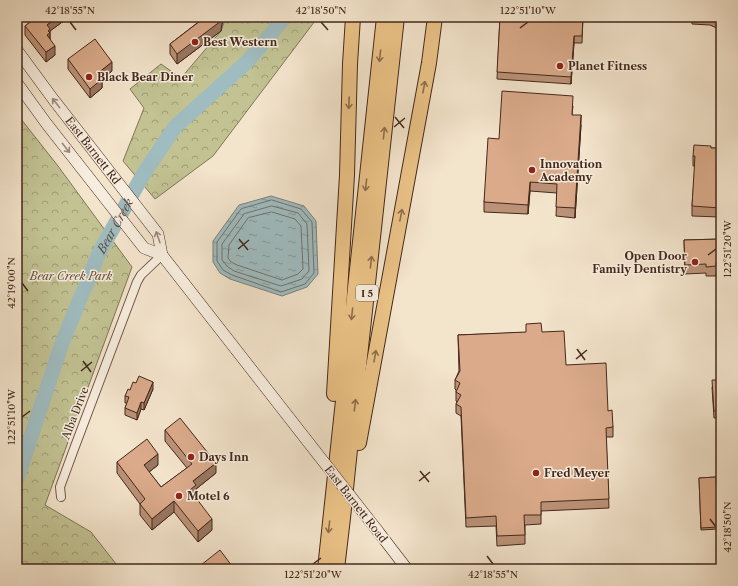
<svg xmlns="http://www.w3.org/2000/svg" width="738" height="586" viewBox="0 0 738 586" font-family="'Libre Caslon Text',serif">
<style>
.forest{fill:url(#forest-crowns);stroke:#837557}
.water{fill:url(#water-ripples);stroke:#7b817e}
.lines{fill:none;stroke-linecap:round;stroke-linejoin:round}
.shore{stroke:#72726e;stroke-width:1}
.stream{stroke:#7b817e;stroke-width:2.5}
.river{stroke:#9fbcc0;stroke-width:15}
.street-casing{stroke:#705747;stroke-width:10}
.secondary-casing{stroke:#44281b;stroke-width:12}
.highway-casing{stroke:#44281b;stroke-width:16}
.street{stroke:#f7edde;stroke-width:8}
.secondary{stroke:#f7edde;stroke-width:11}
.highway{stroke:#eac286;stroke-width:14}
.secondary-bridge-casing{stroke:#44281b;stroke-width:12;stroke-linecap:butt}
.secondary-bridge{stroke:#f7edde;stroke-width:11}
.wall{fill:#bb9277;stroke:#44281b}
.shaded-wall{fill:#997761;stroke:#44281b}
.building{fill:#daaa8a;stroke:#44281b}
.oneway{stroke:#8f6d4b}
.oneway2{stroke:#9e8a7c}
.ticks{fill:none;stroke:#44281b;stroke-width:1.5}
.poi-dot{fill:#8f2418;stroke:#f7edde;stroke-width:1.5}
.labels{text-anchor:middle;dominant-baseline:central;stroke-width:3;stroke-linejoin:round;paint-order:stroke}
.shield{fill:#f7edde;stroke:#7a6356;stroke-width:1}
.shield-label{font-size:10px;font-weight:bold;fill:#44281b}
.poi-label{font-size:11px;font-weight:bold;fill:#44281b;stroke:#f7edde;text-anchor:start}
.street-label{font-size:11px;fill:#44281b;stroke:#f7edde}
.park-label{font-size:11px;font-style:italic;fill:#644e39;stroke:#f7edde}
.water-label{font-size:12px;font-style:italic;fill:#5b4d44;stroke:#f7edde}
.neatline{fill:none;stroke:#44281b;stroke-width:1.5}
.ticks-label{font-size:10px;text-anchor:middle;fill:#44281b}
</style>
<defs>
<pattern id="forest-crowns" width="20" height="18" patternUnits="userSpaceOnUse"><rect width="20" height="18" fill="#c2c293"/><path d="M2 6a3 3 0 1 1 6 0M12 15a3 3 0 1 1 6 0" fill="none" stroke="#9f9e77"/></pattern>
<pattern id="water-ripples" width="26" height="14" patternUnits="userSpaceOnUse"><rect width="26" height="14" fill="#9fbcc0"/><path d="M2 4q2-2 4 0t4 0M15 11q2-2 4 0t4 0" fill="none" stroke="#83999b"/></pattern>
</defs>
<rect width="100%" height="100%" fill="#f3e4cc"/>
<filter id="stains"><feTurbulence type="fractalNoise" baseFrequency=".005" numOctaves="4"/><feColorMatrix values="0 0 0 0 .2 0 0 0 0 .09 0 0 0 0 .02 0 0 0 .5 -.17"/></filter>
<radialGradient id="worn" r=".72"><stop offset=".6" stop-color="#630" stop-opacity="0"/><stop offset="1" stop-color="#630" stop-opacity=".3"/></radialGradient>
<g class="forest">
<polygon points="226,17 318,17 213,156 155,199 123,161 144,108 130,89 161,64 181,78 221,31"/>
<polygon points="17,114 58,166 132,267 45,505 91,532 120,569 17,569"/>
</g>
<polygon class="water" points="271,196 304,206 316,221 318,274 307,287 282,296 230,279 220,273 213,262 213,241 239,205"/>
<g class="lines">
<g class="shore">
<polygon points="272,200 301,209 312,222 314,273 305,284 281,292 232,275 223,270 217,261 217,242 241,209"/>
<polygon points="272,206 298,213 307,224 309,271 302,279 281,286 234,271 227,266 222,260 222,244 244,214"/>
<polygon points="272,212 295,219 301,226 303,269 298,274 282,280 237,265 231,262 228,258 229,245 248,218"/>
</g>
<polyline class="stream" points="277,17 279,24"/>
<path class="river" id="s1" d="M17,479L62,343L99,253L144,173L175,127L249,60L285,17"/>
<defs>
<polyline id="street" points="61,497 60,487 74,449 137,282 141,275 162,255"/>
<g id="secondary">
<path id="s2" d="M17,50L53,99L158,234L162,255L305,438"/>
<polyline points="17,83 46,123 144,248 162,255"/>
<polyline points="377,530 407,569"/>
</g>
<g id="highway">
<polyline points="334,394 347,175 350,64 353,17"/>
<polyline points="359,443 429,63 435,17"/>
<polyline points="325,569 384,17"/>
<polyline points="337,569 343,518 352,430 397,17"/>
</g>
</defs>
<use href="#street" class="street-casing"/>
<use href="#secondary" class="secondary-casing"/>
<use href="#highway" class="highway-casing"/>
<use href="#street" class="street"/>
<use href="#secondary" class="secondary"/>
<use href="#highway" class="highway"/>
<defs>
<polyline id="secondary-bridge" points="305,438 377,530"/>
</defs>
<use href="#secondary-bridge" class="secondary-bridge-casing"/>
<use href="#secondary-bridge" class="secondary-bridge"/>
</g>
<g class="wall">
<polygon points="37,17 69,17 50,31 50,39 55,55 46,62 25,35 25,26"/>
<polygon points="201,17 223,17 221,31 177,64 170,54 170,44 201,20"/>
<polygon points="500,17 583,17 582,43 574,43 571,84 497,79"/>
<polygon points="692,17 721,17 721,30 710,25 692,24"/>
<polygon points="68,59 112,71 102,79 102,88 90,98 68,69"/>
<polygon points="573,106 572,115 581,125 575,218 556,216 557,193 530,191 528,214 484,212 484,202 499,139"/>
<polygon points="711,148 721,148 720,217 692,216 692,206 695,166 693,166 693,156"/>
<polygon points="721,239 721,272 716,273 716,276 706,276 706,273 685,274 684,240"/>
<polygon points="542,332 566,365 608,411 613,427 613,437 606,437 609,508 541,511 541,524 525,525 525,544 497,546 496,526 466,527 461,416 456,413 456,404 457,402 456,401 456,390 455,389 455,380 459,371 458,335"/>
<polygon points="721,380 721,418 714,418 712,387"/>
<polygon points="153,389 144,410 141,409 137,420 125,415 125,408 127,403 125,403 125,396 130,390"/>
<polygon points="165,430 216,473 196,489 196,495 195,496 212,530 198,542 174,512 152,530 140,515 140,504 117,473 117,462 158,465 149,472 161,487 187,468 165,441"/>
<polygon points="716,477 718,529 701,530 699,478"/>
</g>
<g class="shaded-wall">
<polygon points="57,17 69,17 50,31 50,39 47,35 47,25"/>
<polygon points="221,17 223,17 221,31 177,64 177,54"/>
<polygon points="574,36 574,43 571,84 571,77"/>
<polygon points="55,46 55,55 46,62 46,52"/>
<polygon points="112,62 112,71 102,79 102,88 90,98 90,89 98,73"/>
<polygon points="581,115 581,125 575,218 575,208"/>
<polygon points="530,182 530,191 528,214 528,205"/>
<polygon points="721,185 721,195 720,217 720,208"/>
<polygon points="153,382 153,389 144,410 144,403"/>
<polygon points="141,402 141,409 137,420 137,413"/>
<polygon points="158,454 158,465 144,476 144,465"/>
<polygon points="216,463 216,473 196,489 196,495 190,501 190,490 193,481"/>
<polygon points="174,501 174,512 152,530 152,519"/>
<polygon points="212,519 212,530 198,542 198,531"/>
</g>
<g class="building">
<polygon points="37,17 57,17 47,25 50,29 48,31 50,33 47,35 55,46 46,52 25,26"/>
<polygon points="203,17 221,17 221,21 177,54 170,44 204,18"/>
<polygon points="500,17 583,17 582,36 574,36 571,77 497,72"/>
<polygon points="713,17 721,17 721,20"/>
<polygon points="95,39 112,62 98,73 102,79 90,89 68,59"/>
<polygon points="502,91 573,96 572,115 581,115 575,208 556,207 557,184 530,182 528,205 484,202 488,138 499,139"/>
<polygon points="694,145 711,146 711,148 721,148 721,185 720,208 692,206 695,156 693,156"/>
<polygon points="721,239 721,263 716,263 716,266 706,267 706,264 685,265 684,240"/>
<polygon points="541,323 542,332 564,331 566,365 606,363 608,411 612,410 613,427 606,428 609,499 541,502 541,515 524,515 525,535 497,536 496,516 466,518 461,407 456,404 461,395 456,392 460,383 455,380 460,371 458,335 526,332 526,324"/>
<polygon points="139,376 153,382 144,403 141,402 137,413 125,408 129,397 125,396 128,389 130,390 133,382 136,383"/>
<polygon points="712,380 721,380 721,411 714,411"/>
<polygon points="180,418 216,463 193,481 196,485 190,490 212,519 198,531 174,501 152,519 140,504 145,499 117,462 147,439 158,454 144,465 161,487 192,464 165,430"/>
<polygon points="716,477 718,527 701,528 699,478"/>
<polygon points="220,550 232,566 229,569 196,569"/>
</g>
<defs><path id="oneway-shaft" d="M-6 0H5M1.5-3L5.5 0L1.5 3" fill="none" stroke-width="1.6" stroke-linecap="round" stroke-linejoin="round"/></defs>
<g class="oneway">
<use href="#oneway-shaft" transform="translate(380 56) rotate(96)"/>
<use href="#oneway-shaft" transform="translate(424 87) rotate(-79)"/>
<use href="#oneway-shaft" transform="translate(349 103) rotate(92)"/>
<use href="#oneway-shaft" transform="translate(384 133) rotate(-84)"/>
<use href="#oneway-shaft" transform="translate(366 185) rotate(96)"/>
<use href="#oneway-shaft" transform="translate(401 215) rotate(-79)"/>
<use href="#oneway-shaft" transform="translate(371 262) rotate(-84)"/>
<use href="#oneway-shaft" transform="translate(352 314) rotate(96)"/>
<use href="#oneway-shaft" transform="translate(375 356) rotate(-80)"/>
<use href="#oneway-shaft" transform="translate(355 405) rotate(-83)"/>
<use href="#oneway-shaft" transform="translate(329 527) rotate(96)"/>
</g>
<g class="oneway2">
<use href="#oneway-shaft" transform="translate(56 103) rotate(-128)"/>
<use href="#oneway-shaft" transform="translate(66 148) rotate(52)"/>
<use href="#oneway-shaft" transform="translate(158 237) rotate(-109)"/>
</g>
<path class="ticks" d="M70,22L76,30M321,22L328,30M520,28L528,22M395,117L404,128M394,127L405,118M239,239L248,250M238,249L249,240M708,255L716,249M22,283L28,291M577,349L585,360M576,359L587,350M83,361L91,372M81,371L92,362M22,417L30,411M420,471L429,482M419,481L430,472M710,519L716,527M487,556L493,564M313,564L321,558"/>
<g class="poi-dot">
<circle cx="195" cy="42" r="4"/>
<circle cx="560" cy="66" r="4"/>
<circle cx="89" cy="77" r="4"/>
<circle cx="532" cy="170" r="4"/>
<circle cx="695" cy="262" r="4"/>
<circle cx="191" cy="457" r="4"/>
<circle cx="536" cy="473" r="4"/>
<circle cx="179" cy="496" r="4"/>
</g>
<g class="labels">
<rect class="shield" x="356" y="285" width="22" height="16" rx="3"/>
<g class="shield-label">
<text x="367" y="293">I 5</text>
</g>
<g class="poi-label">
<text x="203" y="42">Best Western</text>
<text x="568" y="66">Planet Fitness</text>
<text x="97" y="77">Black Bear Diner</text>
<text x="540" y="164">Innovation<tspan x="540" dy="13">Academy</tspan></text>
<text x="687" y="256" text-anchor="end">Open Door<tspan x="687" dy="13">Family Dentistry</tspan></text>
<text x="199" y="457">Days Inn</text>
<text x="544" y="473">Fred Meyer</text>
<text x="187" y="496">Motel 6</text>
</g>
<g class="street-label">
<text stroke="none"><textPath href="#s2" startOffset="126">East Barnett Rd</textPath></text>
<text transform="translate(75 413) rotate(-69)">Alba Drive</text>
<text transform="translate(356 504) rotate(52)">East Barnett Road</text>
</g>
<g class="park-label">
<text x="71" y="276">Bear Creek Park</text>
</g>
<g class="water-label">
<text stroke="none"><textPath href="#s1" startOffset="272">Bear Creek</textPath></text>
</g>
</g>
<rect width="738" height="586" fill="none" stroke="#f3e4cc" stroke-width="44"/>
<rect x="22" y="22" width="694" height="542" class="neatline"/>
<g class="ticks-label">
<text x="70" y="14">42°18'55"N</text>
<text x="321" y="14">42°18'50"N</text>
<text x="528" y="14">122°51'10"W</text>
<text transform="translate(727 249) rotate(-90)" y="4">122°51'20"W</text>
<text transform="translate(11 283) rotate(-90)" y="4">42°19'00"N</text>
<text transform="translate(11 417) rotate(-90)" y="4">122°51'10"W</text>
<text transform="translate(727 527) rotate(-90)" y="4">42°18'50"N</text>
<text x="313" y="578">122°51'20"W</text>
<text x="493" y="578">42°18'55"N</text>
</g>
<rect width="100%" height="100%" filter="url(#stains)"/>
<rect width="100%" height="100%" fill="url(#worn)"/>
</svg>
